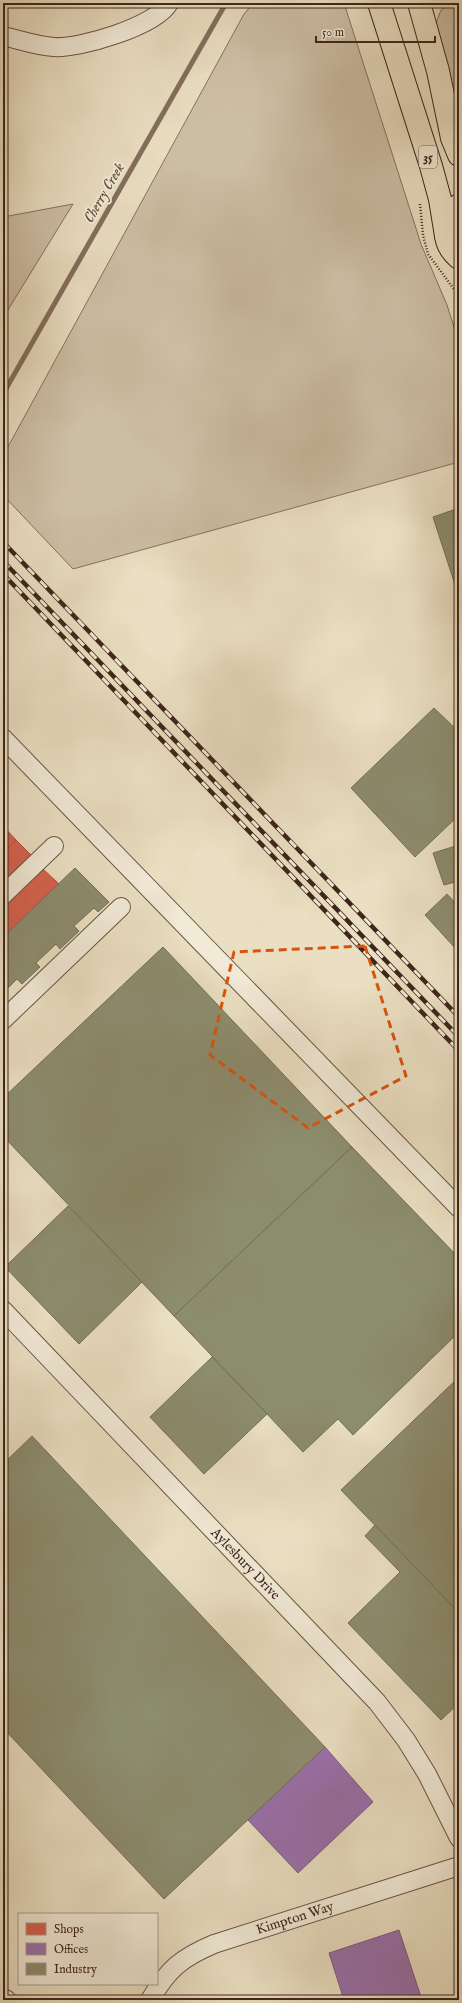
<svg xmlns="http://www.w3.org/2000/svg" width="462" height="2003" viewBox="0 0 462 2003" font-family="'IM FELL English',serif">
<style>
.green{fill:#cdbfa5;stroke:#867260}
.shops{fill:#d6604d;stroke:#a94e3e}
.offices{fill:#9970ab;stroke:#7e5a80}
.industry{fill:#8c8c6e;stroke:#756d55}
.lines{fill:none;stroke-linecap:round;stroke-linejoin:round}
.stream{stroke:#836f5d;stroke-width:5}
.minor-casing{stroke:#6a5444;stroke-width:20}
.major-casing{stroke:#3f251a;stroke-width:24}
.path{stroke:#3f251a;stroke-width:2.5;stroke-dasharray:1 2;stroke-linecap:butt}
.minor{stroke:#f1ead7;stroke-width:18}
.major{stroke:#eadfc2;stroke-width:22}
.rail-casing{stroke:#3f251a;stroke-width:4.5}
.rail{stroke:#f1ead7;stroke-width:3;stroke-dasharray:9;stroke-linecap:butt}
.marked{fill:none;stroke:#d7540d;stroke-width:3;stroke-dasharray:8 5;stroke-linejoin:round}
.labels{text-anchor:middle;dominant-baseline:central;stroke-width:4;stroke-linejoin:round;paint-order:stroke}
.shield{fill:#f1ead7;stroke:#746053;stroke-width:1}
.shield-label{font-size:13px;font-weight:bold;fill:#3f251a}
.street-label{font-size:14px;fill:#3f251a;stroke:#f1ead7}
.water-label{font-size:15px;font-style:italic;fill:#614a3b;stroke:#f1ead7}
</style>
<rect width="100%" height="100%" fill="#eadfc2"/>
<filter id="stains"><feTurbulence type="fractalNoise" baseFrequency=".005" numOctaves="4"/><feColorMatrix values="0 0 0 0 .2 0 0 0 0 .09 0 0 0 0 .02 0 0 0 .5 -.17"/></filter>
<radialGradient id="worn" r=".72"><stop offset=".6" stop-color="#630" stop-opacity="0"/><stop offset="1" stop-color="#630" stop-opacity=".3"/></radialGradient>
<g class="green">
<polygon points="253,3 344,3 421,244 447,305 459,343 459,462 73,569 3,495 3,452 9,445 244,14"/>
<polygon points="454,3 459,3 459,114 436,23 441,10"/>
<polygon points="73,204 3,318 3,217"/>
</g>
<g class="shops">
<polygon points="3,826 16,840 3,853"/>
<polygon points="16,840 31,855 3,882 3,853"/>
<polygon points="43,869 59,884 3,937 3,907"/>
</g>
<g class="offices">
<polygon points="325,1747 373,1802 298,1873 248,1820"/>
<polygon points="399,1930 422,2000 344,2000 329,1953"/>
</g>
<g class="industry">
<polygon points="459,508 459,597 433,517"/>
<polygon points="434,708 459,732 459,815 415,857 351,788"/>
<polygon points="459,845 459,881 444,885 433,853"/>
<polygon points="75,868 109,902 98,912 94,908 74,926 79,931 60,949 56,944 36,963 40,967 22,984 17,979 3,993 3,937"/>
<polygon points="447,894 459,907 459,947 456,949 425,915"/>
<polygon points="163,947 352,1147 174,1316 3,1136 3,1098"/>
<polygon points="352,1147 459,1258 459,1332 353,1435 338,1419 303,1452 174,1316"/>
<polygon points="68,1206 142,1282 79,1344 5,1267"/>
<polygon points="212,1357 267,1414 204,1474 150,1417"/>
<polygon points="459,1377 459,1613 341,1490"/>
<polygon points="32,1436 325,1747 164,1899 3,1728 3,1464"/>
<polygon points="375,1525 459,1613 459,1703 441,1720 348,1623 400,1572 365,1536"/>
<polygon points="459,1994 459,2000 440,2000"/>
</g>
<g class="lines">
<polyline class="stream" points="3,394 226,3"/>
<defs>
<g id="minor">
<path d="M3,36C20,40 37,46 54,47C79,49 156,26 169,3"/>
<polyline points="3,738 459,1208"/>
<polyline points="3,895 54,846"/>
<polyline points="3,1020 121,907"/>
<path id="s1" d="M3,1310L377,1702L406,1740L427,1774L459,1838"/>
<polyline points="3,1998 7,2000"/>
<path id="s2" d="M150,2000C168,1969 181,1958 214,1944L459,1866"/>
</g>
<g id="major">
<polyline points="379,3 431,166 440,199 446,236"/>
<polyline points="419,3 438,71 452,138 459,155"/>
<path d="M459,205C442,220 441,243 459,258"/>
</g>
</defs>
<use href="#minor" class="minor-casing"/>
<use href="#major" class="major-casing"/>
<polyline class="path" points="420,204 423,235 428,254 459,296"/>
<use href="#minor" class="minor"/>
<use href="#major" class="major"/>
<defs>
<g id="rail">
<polyline points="3,542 459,1017"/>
<polyline points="3,561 459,1037"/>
<polyline points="3,574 459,1051"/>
</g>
</defs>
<use href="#rail" class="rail-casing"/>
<use href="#rail" class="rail"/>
</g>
<path class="marked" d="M365,946L406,1076L308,1128L210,1055L234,952Z"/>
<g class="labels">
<rect class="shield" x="419" y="146" width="18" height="22" rx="3"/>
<g class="shield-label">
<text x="428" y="157">35</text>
</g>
<g class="street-label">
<text stroke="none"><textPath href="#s1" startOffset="351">Aylesbury Drive</textPath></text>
<text stroke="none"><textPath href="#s2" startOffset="172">Kimpton Way</textPath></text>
</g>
<g class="water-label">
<text transform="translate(104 193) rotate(-60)">Cherry Creek</text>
</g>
</g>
<rect width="462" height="2003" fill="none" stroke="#eadfc2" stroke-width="16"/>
<rect x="4" y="4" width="454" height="1995" fill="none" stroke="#3f251a" stroke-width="2"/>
<rect x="8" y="8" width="446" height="1987" fill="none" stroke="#3f251a"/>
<rect x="18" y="1913" width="140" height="72" fill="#f1ead7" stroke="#aa9b8b"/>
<rect x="26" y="1923" width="20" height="12" fill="#d6604d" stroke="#aa9b8b"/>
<text x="54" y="1933" font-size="12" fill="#3f251a">Shops</text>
<rect x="26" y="1943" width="20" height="12" fill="#9970ab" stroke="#aa9b8b"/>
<text x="54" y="1953" font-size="12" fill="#3f251a">Offices</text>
<rect x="26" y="1963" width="20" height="12" fill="#8c8c6e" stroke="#aa9b8b"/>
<text x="54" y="1973" font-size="12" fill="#3f251a">Industry</text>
<path d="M316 36v6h119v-6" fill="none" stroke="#3f251a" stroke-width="2"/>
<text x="322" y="36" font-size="12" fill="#3f251a" stroke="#f1ead7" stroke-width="3" paint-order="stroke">50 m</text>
<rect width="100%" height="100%" filter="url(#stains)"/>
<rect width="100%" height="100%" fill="url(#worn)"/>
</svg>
